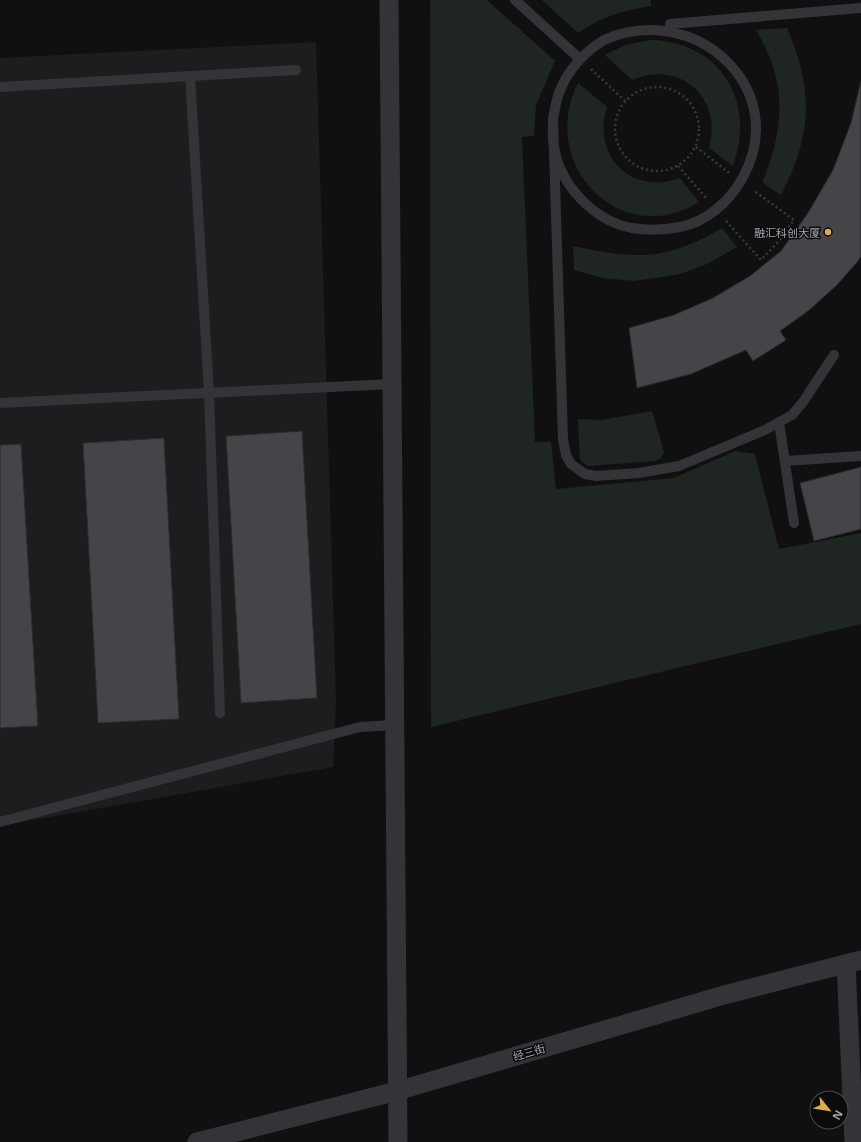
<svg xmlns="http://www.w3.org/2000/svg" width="861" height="1142" viewBox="0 0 861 1142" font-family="'Noto Sans','Noto Sans SC',sans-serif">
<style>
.built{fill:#1d1c1e}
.green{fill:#1f2520}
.building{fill:#454549;stroke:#2b2b2d}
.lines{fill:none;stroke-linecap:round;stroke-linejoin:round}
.path{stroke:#38393d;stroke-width:2.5;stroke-dasharray:2 3;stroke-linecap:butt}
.service{stroke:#343438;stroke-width:10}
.minor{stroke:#343438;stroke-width:19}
.poi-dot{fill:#d9af41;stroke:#0b0b0c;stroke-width:1.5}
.labels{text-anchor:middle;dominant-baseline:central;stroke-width:3;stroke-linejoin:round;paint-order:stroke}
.poi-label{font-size:11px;fill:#a3a6b0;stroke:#0b0b0c;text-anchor:end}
.street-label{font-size:11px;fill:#a3a6b0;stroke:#0b0b0c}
</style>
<rect width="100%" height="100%" fill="#101011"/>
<polygon class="built" points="316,42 336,700 333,767 0,826 0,58"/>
<g class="green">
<polygon points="430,0 487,0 555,61 536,105 534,136 522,137 535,442 551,442 556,489 674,478 735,451 755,454 779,549 861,533 861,624 431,727"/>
<path d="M542,0H651V6C624,10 601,17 578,33Z"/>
<path d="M787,28C814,91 812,135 781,195L762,182C777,149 785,108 775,73C771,58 764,44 756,30Z"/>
<path d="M651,40C720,42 757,101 733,166L709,148C724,98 679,59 632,80L605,55L625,45Z"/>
<path d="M578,83L607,107C592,156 631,196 680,178L699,202C621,251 537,164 578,83Z"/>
<path d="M722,228L737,247L707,264L680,274L655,278L633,281L603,278L574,270L573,246C637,259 664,262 722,228Z"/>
<polygon points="652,411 664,452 661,458 655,461 588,466 580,460 578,419 602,420"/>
</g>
<g class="building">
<polygon points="861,81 861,256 858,261 837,285 808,311 780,331 786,340 753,361 746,350 691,374 637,388 629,328 674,315 713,298 750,276 781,251 808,213 833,170 851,123"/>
<polygon points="302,431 317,698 241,703 226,436"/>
<polygon points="164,438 179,719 98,723 83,443"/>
<polygon points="21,444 38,726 0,728 0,445"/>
<polygon points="861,467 861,529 814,541 800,483"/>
</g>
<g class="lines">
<g class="path">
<polyline points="591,69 625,101"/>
<circle cx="657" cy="129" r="42"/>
<polyline points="696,147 729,173"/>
<polyline points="678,166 707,199"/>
<polyline points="726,221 761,260 778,242 794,220 753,190"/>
</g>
<g class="service">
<polyline points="515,0 580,59"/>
<polyline points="670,24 861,8"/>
<polyline points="190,76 209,393 220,713"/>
<polyline points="0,87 296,70"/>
<path d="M553,118C553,127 552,138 554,147C560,185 594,221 632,228C649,231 664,230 680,227C706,222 729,202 742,179C793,89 695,0 604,40C584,52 567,71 559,93C556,101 555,110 553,118L563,439L566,455L571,464L585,474L596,476L639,473L679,466L765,430L792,415L803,402L834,355"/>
<polyline points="0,403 392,384"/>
<polyline points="779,422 794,523"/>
<polyline points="785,461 861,456"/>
<polyline points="0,822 360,727 394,725"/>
</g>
<g class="minor">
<polyline points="389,0 398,1142"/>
<polyline points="846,964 854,1142"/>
<polyline points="197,1142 397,1091 724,995 861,960"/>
</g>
</g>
<circle class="poi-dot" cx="828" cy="232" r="4"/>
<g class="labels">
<g class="poi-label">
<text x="820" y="232">融汇科创大厦</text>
</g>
<g class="street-label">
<text transform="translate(529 1052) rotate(-16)">经三街</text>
</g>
</g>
<g transform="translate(829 1110) rotate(120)"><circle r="19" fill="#0b0b0c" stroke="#48494e"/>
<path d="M0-3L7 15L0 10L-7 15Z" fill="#d9af41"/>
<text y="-6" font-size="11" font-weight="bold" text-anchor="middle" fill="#a3a6b0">N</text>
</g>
</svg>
